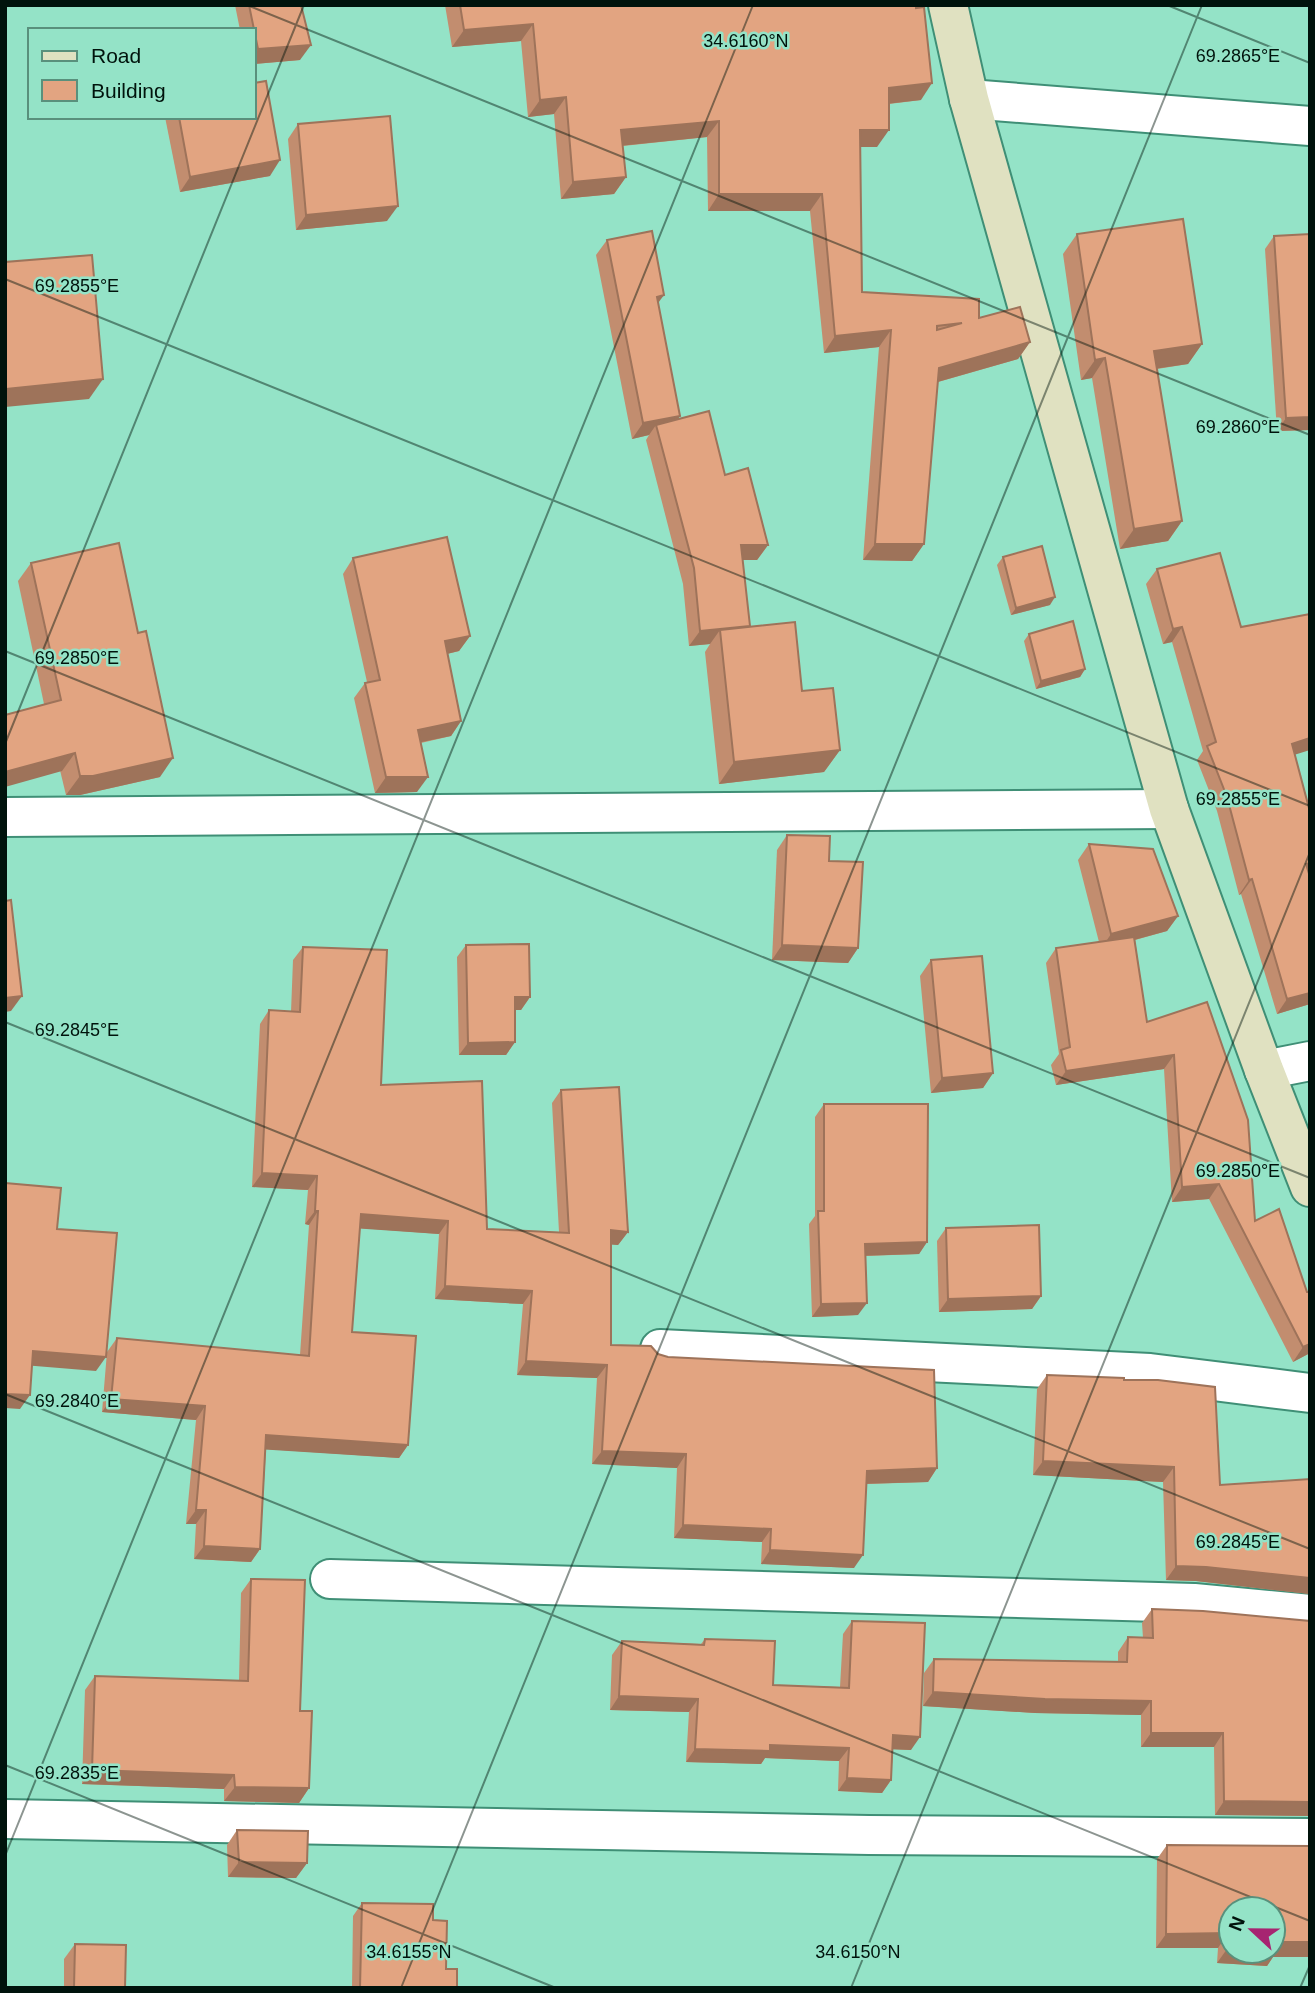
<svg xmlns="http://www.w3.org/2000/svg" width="1315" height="1993" viewBox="0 0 1315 1993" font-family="Arial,sans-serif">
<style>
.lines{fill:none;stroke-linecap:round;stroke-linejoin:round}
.street-casing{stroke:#3f8f76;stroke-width:42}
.secondary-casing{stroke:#3f8f76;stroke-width:42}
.street{stroke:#fff;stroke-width:38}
.secondary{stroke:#e0e1c1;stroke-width:38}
.wall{fill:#c28d6f}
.shaded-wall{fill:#9e735a}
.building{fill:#e2a481;stroke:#9e735a;stroke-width:2;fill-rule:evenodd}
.ticks{fill:none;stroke:#00130c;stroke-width:2;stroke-opacity:0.45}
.ticks-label{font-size:18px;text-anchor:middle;fill:#00130c;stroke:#94e3c7;stroke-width:5;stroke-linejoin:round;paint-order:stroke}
</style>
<rect width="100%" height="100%" fill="#94e3c7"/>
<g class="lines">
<defs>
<g id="street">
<polyline points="969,99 1310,126"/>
<polyline points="5,817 1169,809"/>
<polyline points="1264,1070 1310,1061"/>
<polyline points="660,1349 1150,1373 1310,1393"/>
<polyline points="330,1579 1194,1603 1310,1614"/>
<polyline points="5,1819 869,1835 1310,1838"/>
</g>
<polyline id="secondary" points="948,5 969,99 1169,809 1264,1070 1310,1187"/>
</defs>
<use href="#street" class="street-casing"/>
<use href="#secondary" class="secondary-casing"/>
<use href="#street" class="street"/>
<use href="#secondary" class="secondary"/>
</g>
<g class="wall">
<polygon points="235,5 301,5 300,60 254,64 254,30 240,30"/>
<polygon points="445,5 916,5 921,100 889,104 877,147 860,147 862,292 979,318 1030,342 1018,359 938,382 924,544 912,561 863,560 879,347 824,353 810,211 708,211 707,137 623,146 626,177 614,194 561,199 554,114 528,117 521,41 452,47"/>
<polygon points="165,117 254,117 270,176 180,192"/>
<polygon points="298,124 387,221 296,230 288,139"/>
<polygon points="1077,234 1202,344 1188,364 1157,369 1182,521 1168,541 1120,549 1092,378 1081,380 1063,254"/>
<polygon points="1310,234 1310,430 1277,431 1265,249 1274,236"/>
<polygon points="607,240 658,303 680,416 677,420 725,475 768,545 757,560 742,560 749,627 802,691 840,750 824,772 719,784 705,652 710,644 689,646 683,584 646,440 649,435 632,439 596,255"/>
<polygon points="1003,557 1050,605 1011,615 997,565"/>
<polygon points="353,558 470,636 459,651 447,654 461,721 451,736 421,743 417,792 375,793 354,698 365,683 367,682 343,574"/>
<polygon points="31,563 160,777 80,795 66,795 44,704 18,581"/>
<polygon points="1157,569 1241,627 1294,755 1310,812 1310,1004 1277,1014 1241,894 1239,895 1217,811 1197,760 1203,751 1172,642 1163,644 1146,584"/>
<polygon points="1029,634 1085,669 1080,677 1036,689 1024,641"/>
<polygon points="787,835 829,861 858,948 848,963 772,960 777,850"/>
<polygon points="1089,844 1178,916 1167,931 1135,940 1147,1022 1207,1002 1255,1221 1310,1353 1293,1362 1209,1199 1172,1202 1164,1069 1056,1085 1051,1065 1059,1054 1046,963 1056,948 1099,942 1078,860"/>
<polygon points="466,945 530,997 521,1010 515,1010 515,1042 506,1055 459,1055 457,957"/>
<polygon points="303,947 381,1085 487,1229 559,1232 552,1103 561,1090 628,1232 618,1245 611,1244 611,1345 658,1354 937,1468 928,1482 867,1484 854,1568 761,1564 762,1542 674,1538 677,1468 592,1464 597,1378 517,1375 523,1304 435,1299 439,1234 360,1228 352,1332 408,1445 399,1458 266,1449 260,1549 251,1562 194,1559 196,1524 186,1524 196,1420 102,1412 107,1352 117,1338 300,1355 309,1225 305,1224 308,1190 252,1187 260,1024 269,1010 291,1012 293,960"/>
<polygon points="931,960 993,1073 983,1088 931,1093 920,976"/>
<polygon points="824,1104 927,1242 919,1254 866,1256 858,1315 812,1317 809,1224 815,1216 815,1117"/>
<polygon points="946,1228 1041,1296 1032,1309 939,1312 937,1241"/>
<polygon points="1047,1375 1124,1380 1220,1485 1310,1479 1310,1594 1196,1581 1166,1580 1163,1482 1033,1475 1037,1389"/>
<polygon points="251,1579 300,1711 309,1788 299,1803 224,1801 224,1789 82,1784 85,1690 95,1676 239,1681 241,1593"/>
<polygon points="1152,1609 1310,1621 1310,1816 1215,1815 1214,1747 1141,1747 1141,1715 1035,1713 923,1706 924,1673 934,1659 1118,1662 1118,1652 1128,1637 1143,1638 1142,1623"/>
<polygon points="852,1621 911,1750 893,1749 891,1780 882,1793 838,1791 839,1761 765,1758 761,1764 686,1762 689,1712 610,1710 612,1655 622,1641 701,1644 705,1639 773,1685 840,1687 843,1634"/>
<polygon points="237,1830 307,1863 296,1878 228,1877 227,1845"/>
<polygon points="1167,1845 1273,1957 1267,1966 1217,1963 1218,1948 1156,1948 1157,1859"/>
<polygon points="362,1903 433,1920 446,1969 457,1988 352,1988 353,1916"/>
<polygon points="75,1944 125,1988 64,1988 64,1959"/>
</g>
<g class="shaded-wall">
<polygon points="533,24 521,41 452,47 464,30"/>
<polygon points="311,45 300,60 254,64 254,55 258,49"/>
<polygon points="932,83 921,100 877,105 889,88"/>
<polygon points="566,97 554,114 528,117 540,100"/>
<polygon points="719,121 707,137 609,147 621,130"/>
<polygon points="860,130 889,130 877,147 849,147"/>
<polygon points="280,160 270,176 180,192 190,177"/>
<polygon points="626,177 614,194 561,199 573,182"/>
<polygon points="719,194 822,194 810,211 708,211"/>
<polygon points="398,206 387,221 296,230 306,215"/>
<polygon points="664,295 653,310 657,297"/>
<polygon points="891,330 879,347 824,353 835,336"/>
<polygon points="1030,342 1018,359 927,385 939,368"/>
<polygon points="1202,344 1188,364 1140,371 1154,351"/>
<polygon points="1105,358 1092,378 1081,380 1095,360"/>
<polygon points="103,379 89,399 5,407 5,390 6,389"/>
<polygon points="680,416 669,431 656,425 649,435 632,439 643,423"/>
<polygon points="1310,417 1310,430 1277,431 1286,418"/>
<polygon points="1182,521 1168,541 1120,549 1134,529"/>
<polygon points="875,544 924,544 912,561 863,560"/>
<polygon points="741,545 768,545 757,560 730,560"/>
<polygon points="1055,597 1050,605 1011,615 1016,608"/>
<polygon points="750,626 739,641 720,630 710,644 689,646 700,631"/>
<polygon points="1182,627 1172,642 1163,644 1173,629"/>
<polygon points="470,636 459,651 434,657 445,641"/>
<polygon points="1085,669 1080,677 1036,689 1041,681"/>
<polygon points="461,721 451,736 407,745 418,730"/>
<polygon points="1310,738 1310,750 1281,759 1292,744"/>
<polygon points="840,750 824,772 719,784 734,762"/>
<polygon points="75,753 62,771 5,787 5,772"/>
<polygon points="173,758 160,777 80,795 66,795 80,776"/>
<polygon points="386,777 428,777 417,792 375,793"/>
<polygon points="1310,863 1310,875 1296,879 1306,864"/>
<polygon points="1252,879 1241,894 1239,895 1249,880"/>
<polygon points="1178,916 1167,931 1101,949 1111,934"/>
<polygon points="782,945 858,948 848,963 772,960"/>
<polygon points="1310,993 1310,1004 1277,1014 1287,999"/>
<polygon points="22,996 11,1011 5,1012 5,998"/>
<polygon points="515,997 530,997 521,1010 506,1010"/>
<polygon points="515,1042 506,1055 459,1055 468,1043"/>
<polygon points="1174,1055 1164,1069 1056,1085 1066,1071"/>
<polygon points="993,1073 983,1088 931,1093 942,1078"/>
<polygon points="262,1173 317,1176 308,1190 252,1187"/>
<polygon points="1219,1184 1209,1199 1172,1202 1182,1187"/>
<polygon points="315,1211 318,1211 309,1225 305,1224"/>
<polygon points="361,1214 448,1221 439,1234 352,1228"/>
<polygon points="611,1230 628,1232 618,1245 602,1244"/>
<polygon points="927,1242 919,1254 856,1256 865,1244"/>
<polygon points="445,1286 532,1291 523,1304 435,1299"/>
<polygon points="1041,1296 1032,1309 939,1312 948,1299"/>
<polygon points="867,1303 858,1315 812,1317 821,1304"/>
<polygon points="1310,1344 1310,1353 1293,1362 1303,1347"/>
<polygon points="33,1351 106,1357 96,1371 23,1365"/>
<polygon points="526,1361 607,1365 597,1378 517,1375"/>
<polygon points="5,1394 30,1395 20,1409 5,1408"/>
<polygon points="111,1399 205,1406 196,1420 102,1412"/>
<polygon points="266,1435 408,1445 399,1458 257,1449"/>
<polygon points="602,1451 686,1454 677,1468 592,1464"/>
<polygon points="1043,1461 1174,1467 1163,1482 1033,1475"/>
<polygon points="937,1468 928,1482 858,1484 867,1471"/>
<polygon points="196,1510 206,1510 196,1524 186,1524"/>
<polygon points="683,1525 771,1529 762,1542 674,1538"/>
<polygon points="204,1546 260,1549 251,1562 194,1559"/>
<polygon points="770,1550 863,1555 854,1568 761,1564"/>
<polygon points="1176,1566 1206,1567 1310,1578 1310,1594 1196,1581 1166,1580"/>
<polygon points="933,1692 1151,1701 1141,1715 1035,1713 923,1706"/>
<polygon points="619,1696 698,1699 689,1712 610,1710"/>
<polygon points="1151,1733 1223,1733 1214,1747 1141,1747"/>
<polygon points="893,1735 920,1737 911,1750 884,1749"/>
<polygon points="770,1745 849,1748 839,1761 765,1758 761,1764 686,1762 695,1749"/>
<polygon points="92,1770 234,1775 224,1789 82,1784"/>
<polygon points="847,1778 891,1780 882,1793 838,1791"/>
<polygon points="235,1787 309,1788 299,1803 224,1801"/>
<polygon points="1224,1801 1310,1802 1310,1816 1215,1815"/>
<polygon points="239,1862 307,1863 296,1878 228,1877"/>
<polygon points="1228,1933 1218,1948 1156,1948 1166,1934"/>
<polygon points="1278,1942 1310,1942 1310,1957 1273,1957 1267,1966 1217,1963 1227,1949 1231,1949 1231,1951 1264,1951"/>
</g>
<g class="building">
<polygon points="249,5 301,5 311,45 258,49"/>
<path d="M460,5H916V8L924,7L932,83L889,88V130H860L862,292L979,299V318L1020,307L1030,342L939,368L924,544H875L891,330L835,336L822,194H719V121L621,130L626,177L573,182L566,97L540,100L533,24L464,30ZM962,323L937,330V326Z"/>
<polygon points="266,81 280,160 190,177 179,117 254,117 254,83"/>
<polygon points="390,116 398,206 306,215 298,124"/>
<polygon points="1183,219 1202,344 1154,351 1182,521 1134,529 1105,358 1095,360 1077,234"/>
<polygon points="652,231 664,295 657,297 680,416 643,423 607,240"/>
<polygon points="1310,234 1310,417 1286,418 1274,236"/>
<polygon points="92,255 103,379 6,389 5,262"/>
<polygon points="709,411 725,475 748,468 768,545 741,545 750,626 700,631 694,568 656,425"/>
<polygon points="447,537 470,636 445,641 461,721 418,730 428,777 386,777 365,683 380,680 353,558"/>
<polygon points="119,543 138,633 146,631 173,758 93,776 80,776 75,753 5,772 5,715 61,700 31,563"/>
<polygon points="1042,546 1055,597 1016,608 1003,557"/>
<polygon points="1220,553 1241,627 1310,614 1310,738 1292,744 1310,812 1310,863 1306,864 1310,877 1310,993 1287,999 1252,879 1249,880 1227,797 1207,746 1216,742 1182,627 1173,629 1157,569"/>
<polygon points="1073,621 1085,669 1041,681 1029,634"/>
<polygon points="795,622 802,691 833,688 840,750 734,762 720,630"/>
<polygon points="787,835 830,836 829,861 863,862 858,948 782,945"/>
<polygon points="1089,844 1153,849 1178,916 1111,934"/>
<polygon points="11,900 22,996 5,998 5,901"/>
<polygon points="1134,937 1147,1022 1207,1002 1248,1120 1255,1221 1279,1209 1307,1292 1310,1292 1310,1344 1303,1347 1219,1184 1182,1187 1174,1055 1066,1071 1061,1050 1070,1047 1056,948"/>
<polygon points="529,944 530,997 515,997 515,1042 468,1043 466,945"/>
<polygon points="303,947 387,950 381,1085 482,1081 487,1229 569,1233 561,1090 619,1087 628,1232 611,1230 611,1345 651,1346 658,1354 668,1357 934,1370 937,1468 867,1471 863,1555 770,1550 771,1529 683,1525 686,1454 602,1451 607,1365 526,1361 532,1291 445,1286 448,1221 361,1214 352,1332 416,1336 408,1445 266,1435 260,1549 204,1546 206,1510 196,1510 205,1406 111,1399 117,1338 309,1356 318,1211 315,1211 317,1176 262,1173 269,1010 300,1012"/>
<polygon points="982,956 993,1073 942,1078 931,960"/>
<polygon points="824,1104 928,1104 927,1242 865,1244 867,1303 821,1304 818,1211 824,1211"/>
<polygon points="5,1183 61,1188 57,1229 117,1233 106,1357 33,1351 30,1395 5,1394"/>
<polygon points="1039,1225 1041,1296 948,1299 946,1228"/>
<polygon points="1047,1375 1124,1378 1124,1380 1158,1380 1215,1387 1220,1485 1310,1479 1310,1578 1206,1567 1176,1566 1174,1467 1043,1461"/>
<polygon points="251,1579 305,1580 300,1711 312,1711 309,1788 235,1787 234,1775 92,1770 95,1676 248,1681"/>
<polygon points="1152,1609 1203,1611 1310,1621 1310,1802 1224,1801 1223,1733 1151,1733 1151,1701 1045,1699 933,1692 934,1659 1127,1662 1128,1637 1153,1638"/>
<polygon points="852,1621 925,1623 920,1737 893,1735 891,1780 847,1778 849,1748 770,1745 770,1751 695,1749 698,1699 619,1696 622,1641 704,1645 705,1639 775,1641 773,1685 849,1688"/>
<polygon points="237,1830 308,1831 307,1863 239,1862"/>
<polygon points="1167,1845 1310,1846 1310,1942 1278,1942 1277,1952 1264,1951 1273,1951 1273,1909 1231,1909 1231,1949 1227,1949 1228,1933 1166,1934"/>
<polygon points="362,1903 433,1904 433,1920 447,1921 446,1969 457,1969 457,1988 360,1988"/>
<polygon points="75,1944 126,1945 125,1988 74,1988"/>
</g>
<path class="ticks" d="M247,5L1310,435M1167,5L1310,63M5,279L1310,806M5,651L1310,1178M5,744L304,5M5,1022L1310,1549M5,1394L1310,1921M5,1765L556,1988M5,1856L753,5M401,1988L1202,5M851,1988L1310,852M1300,1988L1310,1965"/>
<g class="ticks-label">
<text x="746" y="47">34.6160°N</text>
<text x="1238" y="62">69.2865°E</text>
<text x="77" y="292">69.2855°E</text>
<text x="1238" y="433">69.2860°E</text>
<text x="77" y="664">69.2850°E</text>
<text x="1238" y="805">69.2855°E</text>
<text x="77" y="1036">69.2845°E</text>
<text x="1238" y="1177">69.2850°E</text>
<text x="77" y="1407">69.2840°E</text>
<text x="1238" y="1548">69.2845°E</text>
<text x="77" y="1779">69.2835°E</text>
<text x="409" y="1958">34.6155°N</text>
<text x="858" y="1958">34.6150°N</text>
</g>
<rect width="1315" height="1993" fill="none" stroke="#00130c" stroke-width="14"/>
<rect x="28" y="28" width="228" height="91" fill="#94e3c7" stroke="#59907c" stroke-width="2"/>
<rect x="42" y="51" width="35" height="10" fill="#e0e1c1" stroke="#59907c" stroke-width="2"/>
<text x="91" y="63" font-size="21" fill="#00130c">Road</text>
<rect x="42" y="80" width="35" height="21" fill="#e2a481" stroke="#59907c" stroke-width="2"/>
<text x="91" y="98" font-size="21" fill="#00130c">Building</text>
<g transform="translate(1252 1930) rotate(292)"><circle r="33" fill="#94e3c7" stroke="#59907c" stroke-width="2"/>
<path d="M0-5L12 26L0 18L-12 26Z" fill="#a72471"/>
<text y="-10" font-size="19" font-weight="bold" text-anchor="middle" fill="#00130c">N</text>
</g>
</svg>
